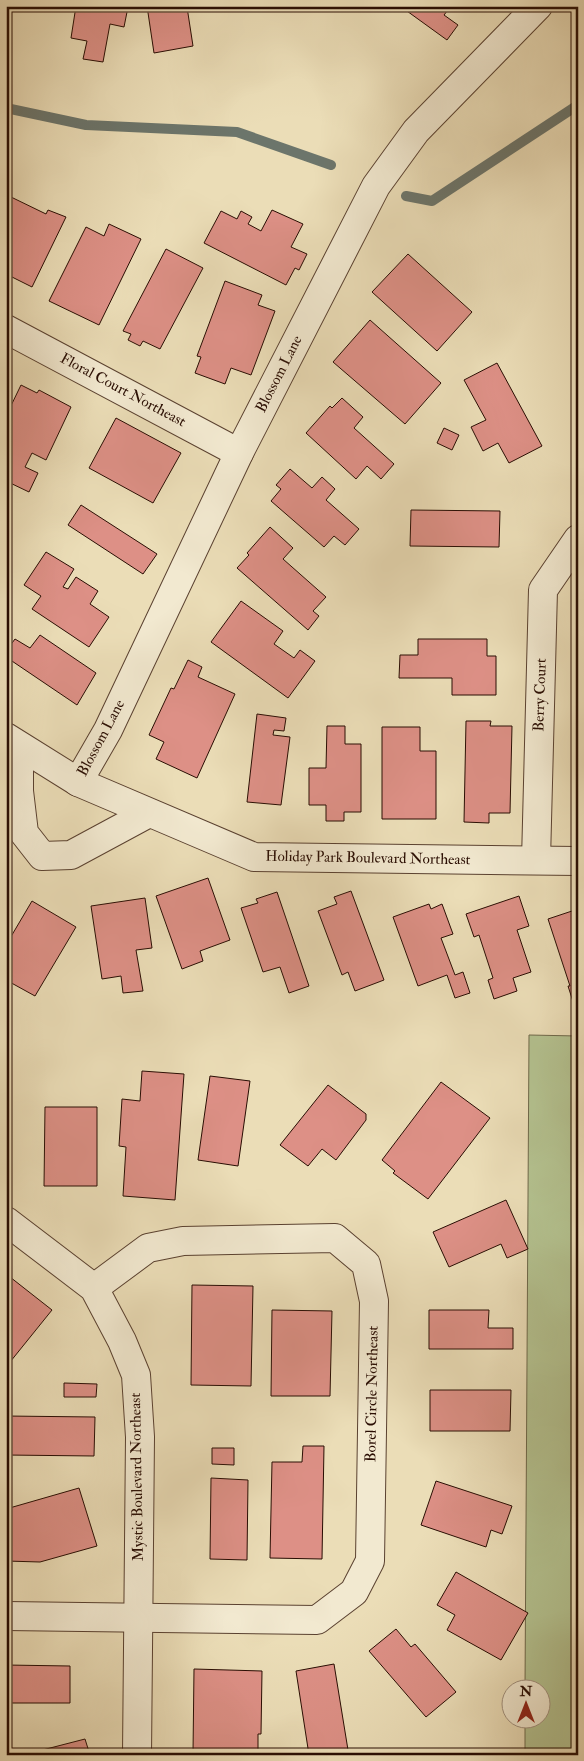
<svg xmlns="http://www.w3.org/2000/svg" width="584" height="1761" viewBox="0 0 584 1761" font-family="'IM FELL Double Pica',serif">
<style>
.green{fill:#b4c290;stroke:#6e684a}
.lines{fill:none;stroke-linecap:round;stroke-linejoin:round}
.stream{stroke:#6c756b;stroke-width:10}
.building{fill:#dd9086;stroke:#290d03}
.minor-casing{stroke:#5a4130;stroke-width:30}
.minor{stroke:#f2e9d0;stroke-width:28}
.labels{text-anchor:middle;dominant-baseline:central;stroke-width:4;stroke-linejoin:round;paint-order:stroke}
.street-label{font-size:15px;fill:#290d03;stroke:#f2e9d0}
</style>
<rect width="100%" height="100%" fill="#ebddb7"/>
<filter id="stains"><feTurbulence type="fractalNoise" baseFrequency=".004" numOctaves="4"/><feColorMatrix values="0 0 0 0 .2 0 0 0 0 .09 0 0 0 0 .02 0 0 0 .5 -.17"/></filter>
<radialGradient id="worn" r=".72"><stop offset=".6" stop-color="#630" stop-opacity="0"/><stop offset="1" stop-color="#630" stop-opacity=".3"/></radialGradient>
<polygon class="green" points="529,1035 578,1036 578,1755 525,1755 525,1719 542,1718 542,1688 525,1688"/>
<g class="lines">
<g class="stream">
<polyline points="6,108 86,125 237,132 331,165"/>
<polyline points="406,196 432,201 578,105"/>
</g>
</g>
<g class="building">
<polygon points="6,6 24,6 6,13"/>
<polygon points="76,6 128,7 124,27 110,24 103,62 83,59 87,41 71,38"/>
<polygon points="147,6 190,6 187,7 193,46 154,53"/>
<polygon points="400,6 451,6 444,15 458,25 447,40"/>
<polygon points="11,197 46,214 48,210 66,217 32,287 6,274 6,208"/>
<polygon points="272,210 303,224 291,247 307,254 299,270 295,268 286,285 204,243 221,211 237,219 241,211 252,217 248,224 261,231"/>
<polygon points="109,224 141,239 99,325 49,301 86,227 104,236"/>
<polygon points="166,249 203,268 160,349 143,341 140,346 128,340 131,334 123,331"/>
<polygon points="408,254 472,312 437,351 372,292"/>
<polygon points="225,281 262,295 258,305 275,311 251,375 231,368 225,384 195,373 201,357 197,356"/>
<polygon points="370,320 441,383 405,424 333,362"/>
<polygon points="497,363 542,446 509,463 498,443 483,451 471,427 486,420 464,380"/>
<polygon points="21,385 37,393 39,390 71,407 46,460 32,453 25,467 38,473 29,492 6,481 6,416"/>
<polygon points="342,398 363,417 354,428 394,464 381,479 367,466 356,479 306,433 330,406 332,408"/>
<polygon points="116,418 181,453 153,503 89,468"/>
<polygon points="444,428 459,435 452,450 437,443"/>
<polygon points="290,469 312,488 322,477 335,489 326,500 359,529 345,545 334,536 324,547 271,501 281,489 276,485"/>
<polygon points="81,505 157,554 143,574 68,525"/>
<polygon points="411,510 500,511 499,547 410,546"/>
<polygon points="270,527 293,548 283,559 326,597 313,611 319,616 308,630 237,568 249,555 247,553"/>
<polygon points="46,552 74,569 63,587 68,589 76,577 98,591 90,604 109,617 89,647 32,609 41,596 24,585"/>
<polygon points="241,601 283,631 274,644 294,658 300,650 315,661 288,698 211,642"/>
<polygon points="40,635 96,673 77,705 6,657 6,651 15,639 30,648"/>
<polygon points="418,639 487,639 487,656 496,656 496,695 452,695 452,678 399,678 400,655 418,655"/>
<polygon points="188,660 202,667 198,677 235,694 197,778 156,759 164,742 149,735 171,688 174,689"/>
<polygon points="257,714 286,718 284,731 274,730 273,735 290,737 281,805 247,802"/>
<polygon points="466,721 491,721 490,726 512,726 510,813 489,813 489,823 464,822"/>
<polygon points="327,726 345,726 345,744 361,744 361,812 344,812 344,821 326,821 326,805 309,805 309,768 326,768"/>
<polygon points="382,727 420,727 420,751 436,751 436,819 382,819"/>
<polygon points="208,878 230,940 200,951 203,961 182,969 156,896"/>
<polygon points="351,891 384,980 355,991 348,972 342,975 318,911 337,904 334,897"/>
<polygon points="277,892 309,986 289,993 280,967 263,972 241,908 258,903 256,899"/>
<polygon points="519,896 529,926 517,930 531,972 513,978 517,991 494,999 488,980 493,978 479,935 474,937 466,914"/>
<polygon points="145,898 152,948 136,950 143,991 123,993 121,976 102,979 91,906"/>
<polygon points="32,901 76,927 35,996 6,980 6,945"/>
<polygon points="429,904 431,909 442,904 453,934 441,938 455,975 463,972 470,993 455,998 447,975 418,986 393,917"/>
<polygon points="578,909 578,1010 576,1011 568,986 570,986 548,919"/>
<polygon points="142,1071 184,1074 175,1200 123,1196 126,1147 119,1146 122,1099 140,1101"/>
<polygon points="210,1076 250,1081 238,1166 198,1160"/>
<polygon points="441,1082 490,1118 428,1199 393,1173 395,1171 382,1160"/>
<polygon points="328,1085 366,1114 366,1120 336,1160 322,1149 308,1166 280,1145"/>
<polygon points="45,1107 97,1107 97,1186 44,1186"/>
<polygon points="506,1200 528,1249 507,1258 501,1244 449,1267 433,1232"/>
<polygon points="10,1277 52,1310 6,1367 6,1281"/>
<polygon points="192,1285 253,1286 251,1386 191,1385"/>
<polygon points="272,1310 332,1311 330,1396 271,1396"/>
<polygon points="429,1310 489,1310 488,1328 513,1328 513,1349 429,1349"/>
<polygon points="64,1383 97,1384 96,1397 64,1397"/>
<polygon points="430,1390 511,1390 510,1431 430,1431"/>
<polygon points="6,1416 95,1417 94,1456 6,1455"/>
<polygon points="303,1446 324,1446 322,1559 270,1558 272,1462 302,1462"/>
<polygon points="212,1448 234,1448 234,1465 212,1464"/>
<polygon points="211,1478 248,1480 247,1560 210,1559"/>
<polygon points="436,1481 512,1506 502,1534 491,1530 486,1547 421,1525"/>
<polygon points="79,1488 97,1546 40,1562 6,1561 6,1509"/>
<polygon points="456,1572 528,1613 501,1660 447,1630 455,1615 437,1605"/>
<polygon points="396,1629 411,1647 415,1644 456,1692 426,1717 369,1651"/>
<polygon points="334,1664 348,1750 309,1755 296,1671"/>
<polygon points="6,1665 70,1666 70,1703 6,1703"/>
<polygon points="194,1669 262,1671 261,1734 258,1734 258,1754 193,1753"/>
<polygon points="85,1739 90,1755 23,1755"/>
</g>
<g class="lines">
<defs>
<g id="minor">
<polyline points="6,329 239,453"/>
<polyline points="6,737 78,782 254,857 578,861"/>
<polyline points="19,746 19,791 24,833 42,856 71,855 149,813"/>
<polyline points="78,782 108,730 239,453 376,186 416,131 538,6"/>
<polyline points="536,860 543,590 578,539"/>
<polyline points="6,1221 94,1288 122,1341 136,1375 140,1437 137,1755"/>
<polyline points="6,1616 317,1620 354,1592 370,1561 374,1301 366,1264 335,1238 183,1241 148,1248 94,1288"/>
</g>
</defs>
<use href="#minor" class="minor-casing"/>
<use href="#minor" class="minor"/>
</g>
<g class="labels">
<g class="street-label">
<text transform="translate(279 374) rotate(-63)">Blossom Lane</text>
<text transform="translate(123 390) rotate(28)">Floral Court Northeast</text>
<text transform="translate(540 695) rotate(-88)">Berry Court</text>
<text transform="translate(101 738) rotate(-62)">Blossom Lane</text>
<text transform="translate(368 858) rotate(1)">Holiday Park Boulevard Northeast</text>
<text transform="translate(372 1394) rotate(-89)">Borel Circle Northeast</text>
<text transform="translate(137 1477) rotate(-91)">Mystic Boulevard Northeast</text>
</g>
</g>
<rect width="584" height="1761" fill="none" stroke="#ebddb7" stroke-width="25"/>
<rect x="8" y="8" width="569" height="1746" fill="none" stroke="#290d03" stroke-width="2.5"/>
<rect x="12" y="12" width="559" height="1736" fill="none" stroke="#290d03"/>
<g transform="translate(526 1704)"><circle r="24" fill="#f2e9d0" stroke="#a2917e"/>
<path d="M0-4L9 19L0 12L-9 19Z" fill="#8f2418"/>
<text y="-8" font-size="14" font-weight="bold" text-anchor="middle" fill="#290d03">N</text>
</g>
<rect width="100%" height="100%" filter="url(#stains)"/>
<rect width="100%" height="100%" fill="url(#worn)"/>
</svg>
